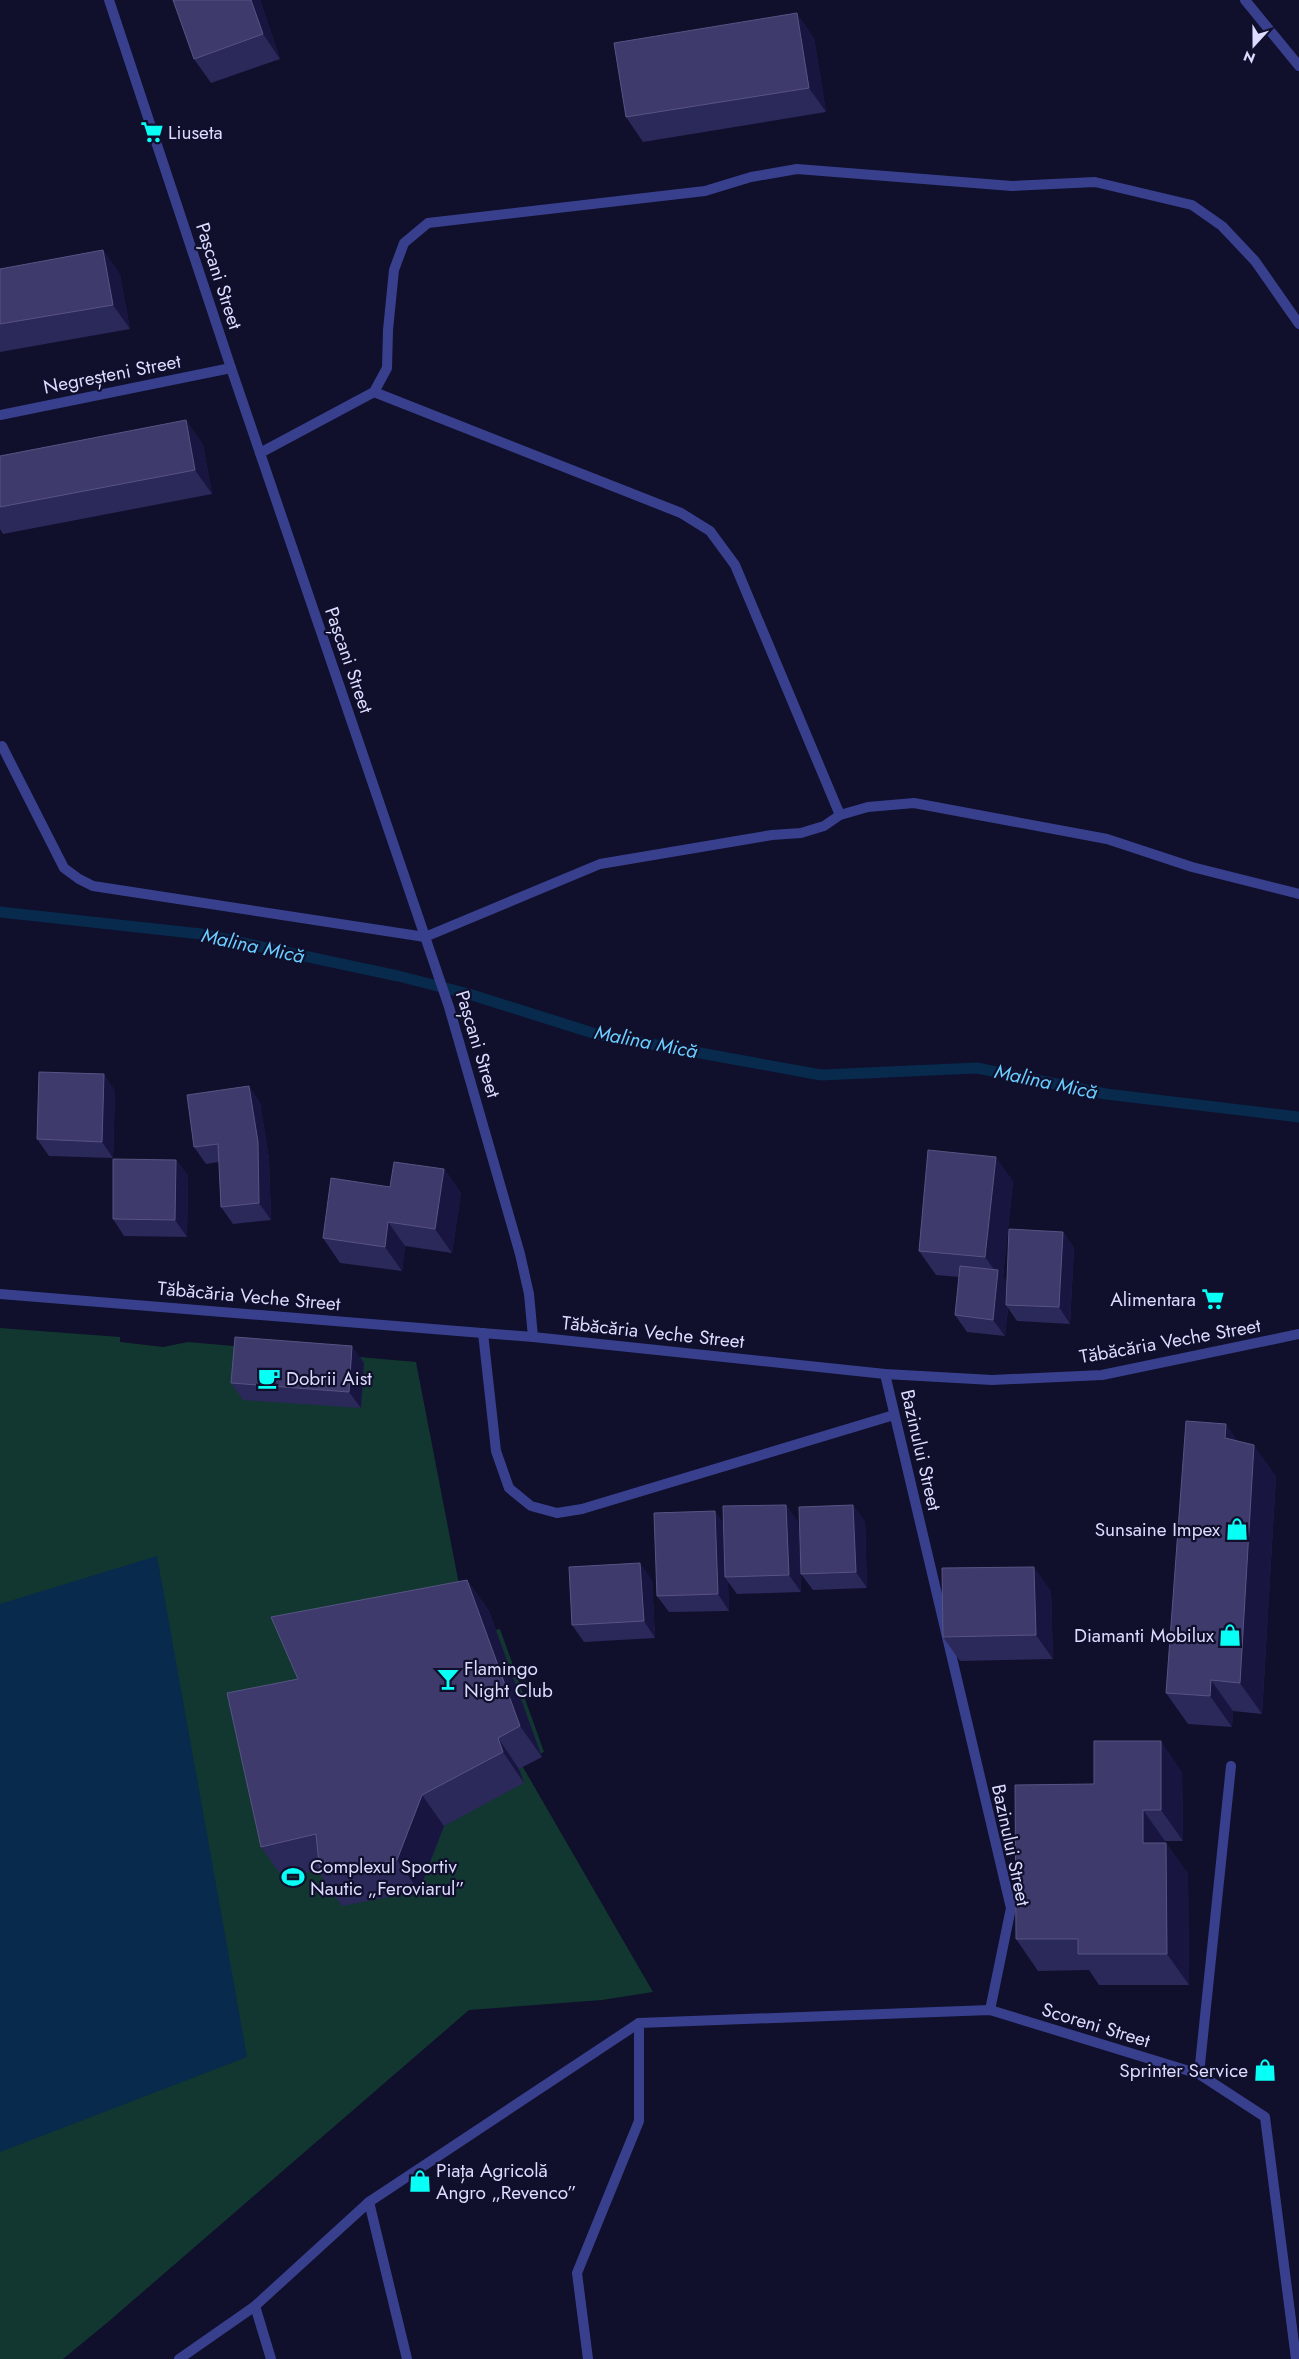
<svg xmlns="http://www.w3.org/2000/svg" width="1299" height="2359" viewBox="0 0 1299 2359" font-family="Jost,sans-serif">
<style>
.green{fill:#123730}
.water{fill:#072a4d}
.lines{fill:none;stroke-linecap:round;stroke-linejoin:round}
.stream{stroke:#072a4d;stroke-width:11}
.lane{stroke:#38408e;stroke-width:10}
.street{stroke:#38408e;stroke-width:10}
.wall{fill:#2b285a}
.shaded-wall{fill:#181640}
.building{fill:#3e3b6c;stroke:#575483}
.labels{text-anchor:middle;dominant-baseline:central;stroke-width:4.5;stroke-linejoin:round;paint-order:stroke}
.poi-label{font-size:19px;fill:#dbdcff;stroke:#100f2c;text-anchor:start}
.street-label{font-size:19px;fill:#dbdcff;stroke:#100f2c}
.water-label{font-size:20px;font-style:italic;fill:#69ceff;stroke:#100f2c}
</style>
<rect width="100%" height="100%" fill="#100f2c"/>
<polygon class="green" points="0,1328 120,1337 120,1342 163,1347 188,1342 416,1362 469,1636 500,1629 544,1752 520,1762 653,1992 602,2000 469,2010 108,2322 63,2359 0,2359"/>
<polygon class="water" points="157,1556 247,2057 0,2152 0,1604"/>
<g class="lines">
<polyline class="stream" points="0,912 201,934 398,976 469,994 596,1034 821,1075 977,1068 1106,1094 1299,1117"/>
<g class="lane">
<polyline points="374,392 681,513 710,531 735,565 840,815"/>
<polyline points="260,453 374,392 387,368 388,330 394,270 404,243 428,223 705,191 751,177 797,169 1012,186 1095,182 1192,205 1222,226 1255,261 1299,324"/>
<polyline points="2,746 64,868 79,879 93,886 425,937 600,864 772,835 801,833 824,826 840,815 868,807 914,803 1107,839 1192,867 1299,894"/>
<polyline points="483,1333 496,1451 509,1488 531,1506 557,1513 582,1509 894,1415"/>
<polyline points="1199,2074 1231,1766"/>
<polyline points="369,2202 639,2023"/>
<polyline points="255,2306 369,2202 407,2359"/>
<polyline points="179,2359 255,2306 271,2359"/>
</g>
<g class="street">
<polyline points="109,0 231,368 449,1007 520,1254 529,1294 533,1337"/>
<polyline points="1245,0 1299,66"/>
<polyline points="0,415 231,368"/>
<polyline points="0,1294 533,1337 885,1374 992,1380 1102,1375 1299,1334"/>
<polyline points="885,1374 1011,1908 990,2010"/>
<polyline points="588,2359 577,2273 639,2121 639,2023 990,2010 1199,2074 1265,2117 1296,2359"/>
</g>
</g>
<g class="wall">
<polygon points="260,0 280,59 211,83 194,59"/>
<polygon points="814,38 826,112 643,142 626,117"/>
<polygon points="103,250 120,275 130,329 0,352 0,269"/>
<polygon points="186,420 203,445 212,494 3,534 0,529 0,456"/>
<polygon points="249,1086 260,1103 269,1159 271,1220 233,1224 221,1207 219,1162 206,1164 194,1147"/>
<polygon points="115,1090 113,1158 49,1156 37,1139"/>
<polygon points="176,1160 188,1176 187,1237 124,1236 113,1219"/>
<polygon points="444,1169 461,1193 452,1253 405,1246 402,1271 340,1263 323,1238 390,1187"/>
<polygon points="1013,1181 1003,1277 1007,1283 1063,1232 1074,1248 1070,1324 1017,1321 1008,1308 1005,1336 967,1332 955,1315 959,1277 936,1275 919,1251"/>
<polygon points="364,1363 361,1408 243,1400 231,1383"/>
<polygon points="1237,1441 1276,1476 1262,1714 1233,1711 1232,1727 1188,1724 1166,1693"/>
<polygon points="798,1521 801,1592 737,1594 728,1582 729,1611 669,1612 657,1596 724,1523"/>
<polygon points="865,1521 867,1588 813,1590 801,1574"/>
<polygon points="467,1580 489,1611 542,1757 519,1769 524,1783 444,1826 419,1891 342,1906 320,1874 319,1870 283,1878 261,1847 298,1679"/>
<polygon points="652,1580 655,1638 584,1642 572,1625"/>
<polygon points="1051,1591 1053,1659 960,1661 943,1637"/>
<polygon points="1182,1772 1183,1841 1165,1841 1165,1843 1166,1843 1188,1874 1189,1985 1099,1985 1089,1970 1038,1971 1016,1939 1094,1784"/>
</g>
<g class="shaded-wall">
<polygon points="251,0 260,0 280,59 263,34"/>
<polygon points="797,13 814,38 826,112 809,88"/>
<polygon points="103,250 120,275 130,329 113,305"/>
<polygon points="186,420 203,445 212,494 195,470"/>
<polygon points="104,1074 115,1090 113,1158 102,1142"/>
<polygon points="249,1086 260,1103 269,1159 271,1220 259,1203"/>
<polygon points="996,1157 1013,1181 1003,1277 1010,1287 1006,1305 1008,1308 1005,1336 993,1320 998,1275 985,1257"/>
<polygon points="176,1160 188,1176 187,1237 175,1220"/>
<polygon points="444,1169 461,1193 452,1253 435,1229"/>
<polygon points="388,1222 405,1246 402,1271 385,1247"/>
<polygon points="1063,1232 1074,1248 1070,1324 1059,1307"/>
<polygon points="352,1346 364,1363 361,1408 349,1392"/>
<polygon points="1226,1424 1248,1456 1225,1438"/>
<polygon points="1254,1445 1276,1476 1262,1714 1240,1683"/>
<polygon points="786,1505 798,1521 801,1592 789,1575"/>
<polygon points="853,1505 865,1521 867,1588 856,1572"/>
<polygon points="715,1511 727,1528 725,1577 728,1582 729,1611 718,1594"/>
<polygon points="640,1563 652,1580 655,1638 644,1621"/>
<polygon points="1034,1567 1051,1591 1053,1659 1036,1635"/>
<polygon points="467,1580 489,1611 542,1757 520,1726"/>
<polygon points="1211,1680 1233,1711 1232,1727 1210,1696"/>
<polygon points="498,1738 519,1769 524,1783 503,1752"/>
<polygon points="1161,1741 1182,1772 1183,1841 1161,1810"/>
<polygon points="422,1795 444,1826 419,1891 397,1860"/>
<polygon points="1143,1810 1165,1841 1165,1874 1143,1843"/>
<polygon points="1166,1843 1188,1874 1189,1985 1167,1954"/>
</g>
<g class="building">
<polygon points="173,0 251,0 263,34 194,59"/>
<polygon points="797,13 809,88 626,117 614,43"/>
<polygon points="103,250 113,305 0,324 0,269"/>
<polygon points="186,420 195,470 0,507 0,456"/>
<polygon points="39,1072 104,1074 102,1142 37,1139"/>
<polygon points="249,1086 258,1142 259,1203 221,1207 218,1144 194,1147 187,1095"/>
<polygon points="928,1150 996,1157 985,1257 919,1251"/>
<polygon points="113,1159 176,1160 175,1220 113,1219"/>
<polygon points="394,1162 444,1169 435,1229 388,1222 385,1247 323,1238 331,1178 390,1187"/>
<polygon points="1009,1229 1063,1232 1059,1307 1006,1305"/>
<polygon points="960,1266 998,1270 993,1320 955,1315"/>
<polygon points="235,1337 352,1346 349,1392 231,1383"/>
<polygon points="1186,1421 1226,1424 1225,1438 1254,1445 1240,1683 1211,1680 1210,1696 1166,1693"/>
<polygon points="786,1505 789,1575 725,1577 723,1506"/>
<polygon points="853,1505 856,1572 801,1574 799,1507"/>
<polygon points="715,1511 718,1594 657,1596 654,1513"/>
<polygon points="640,1563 644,1621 572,1625 569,1567"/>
<polygon points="1034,1567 1036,1635 943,1637 942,1568"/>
<polygon points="467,1580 520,1726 498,1738 503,1752 422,1795 397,1860 320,1874 316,1834 261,1847 227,1693 298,1679 271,1617"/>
<polygon points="1094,1741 1161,1741 1161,1810 1143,1810 1143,1843 1166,1843 1167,1954 1078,1954 1078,1939 1016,1939 1015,1785 1094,1784"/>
</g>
<defs>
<symbol id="supermarket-bare" viewBox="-9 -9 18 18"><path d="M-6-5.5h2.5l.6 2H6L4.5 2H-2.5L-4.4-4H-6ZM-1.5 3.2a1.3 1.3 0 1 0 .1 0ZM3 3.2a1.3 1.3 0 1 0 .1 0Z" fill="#07fff6" stroke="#100f2c" stroke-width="2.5" paint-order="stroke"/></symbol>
<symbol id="cafe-bare" viewBox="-9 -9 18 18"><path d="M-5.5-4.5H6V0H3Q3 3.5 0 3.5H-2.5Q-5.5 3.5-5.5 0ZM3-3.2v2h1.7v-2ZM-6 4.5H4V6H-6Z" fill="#07fff6" stroke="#100f2c" stroke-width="2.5" paint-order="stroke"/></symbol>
<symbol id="shop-bare" viewBox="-9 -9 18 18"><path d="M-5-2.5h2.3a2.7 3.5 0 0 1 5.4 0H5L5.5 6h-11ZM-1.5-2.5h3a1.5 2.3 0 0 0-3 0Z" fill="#07fff6" stroke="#100f2c" stroke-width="2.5" paint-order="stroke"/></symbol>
<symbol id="bar-bare" viewBox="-9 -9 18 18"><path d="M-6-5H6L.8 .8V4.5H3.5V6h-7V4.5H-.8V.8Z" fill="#07fff6" stroke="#100f2c" stroke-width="2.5" paint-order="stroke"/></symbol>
<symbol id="stadium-bare" viewBox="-9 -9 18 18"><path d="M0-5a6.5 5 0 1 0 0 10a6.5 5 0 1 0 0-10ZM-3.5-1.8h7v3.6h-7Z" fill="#07fff6" stroke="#100f2c" stroke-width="2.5" paint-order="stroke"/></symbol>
</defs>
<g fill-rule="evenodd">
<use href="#supermarket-bare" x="136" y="116" width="32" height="32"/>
<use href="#supermarket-bare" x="1197" y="1283" width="32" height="32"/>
<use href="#cafe-bare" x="253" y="1362" width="32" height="32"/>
<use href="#shop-bare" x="1221" y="1513" width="32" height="32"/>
<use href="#shop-bare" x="1214" y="1619" width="32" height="32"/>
<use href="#bar-bare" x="432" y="1663" width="32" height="32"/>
<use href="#stadium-bare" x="277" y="1861" width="32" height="32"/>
<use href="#shop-bare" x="1249" y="2054" width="32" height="32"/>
<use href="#shop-bare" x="404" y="2165" width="32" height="32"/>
</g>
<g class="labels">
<g class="poi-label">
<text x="168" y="132">Liuseta</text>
<text x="1196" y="1299" text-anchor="end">Alimentara</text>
<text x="286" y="1378">Dobrii Aist</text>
<text x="1220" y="1529" text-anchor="end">Sunsaine Impex</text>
<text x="1214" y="1635" text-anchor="end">Diamanti Mobilux</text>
<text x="464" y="1668">Flamingo<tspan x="464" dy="22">Night Club</tspan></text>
<text x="310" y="1866">Complexul Sportiv<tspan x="310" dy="22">Nautic „Feroviarul”</tspan></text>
<text x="1248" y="2070" text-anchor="end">Sprinter Service</text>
<text x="436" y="2170">Piața Agricolă<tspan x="436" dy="22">Angro „Revenco”</tspan></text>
</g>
<g class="street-label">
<text transform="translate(219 276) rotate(72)">Pașcani Street</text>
<text transform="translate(112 374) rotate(-11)">Negreșteni Street</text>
<text transform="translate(349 660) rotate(71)">Pașcani Street</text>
<text transform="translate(478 1044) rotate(73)">Pașcani Street</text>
<text transform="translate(249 1296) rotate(5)">Tăbăcăria Veche Street</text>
<text transform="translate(653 1332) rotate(6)">Tăbăcăria Veche Street</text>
<text transform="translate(1170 1341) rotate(-10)">Tăbăcăria Veche Street</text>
<text transform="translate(921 1450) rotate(77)">Bazinului Street</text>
<text transform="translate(1011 1845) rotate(78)">Bazinului Street</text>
<text transform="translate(1096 2025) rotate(17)">Scoreni Street</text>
</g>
<g class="water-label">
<text transform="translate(253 946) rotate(12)">Malina Mică</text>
<text transform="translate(646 1042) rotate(11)">Malina Mică</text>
<text transform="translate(1046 1082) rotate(12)">Malina Mică</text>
</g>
</g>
<g transform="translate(1254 45) rotate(201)" stroke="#100f2c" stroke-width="4" paint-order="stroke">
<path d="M0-4L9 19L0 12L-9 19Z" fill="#dbdcff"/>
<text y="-8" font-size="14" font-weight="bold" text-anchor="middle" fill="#dbdcff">N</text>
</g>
</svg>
